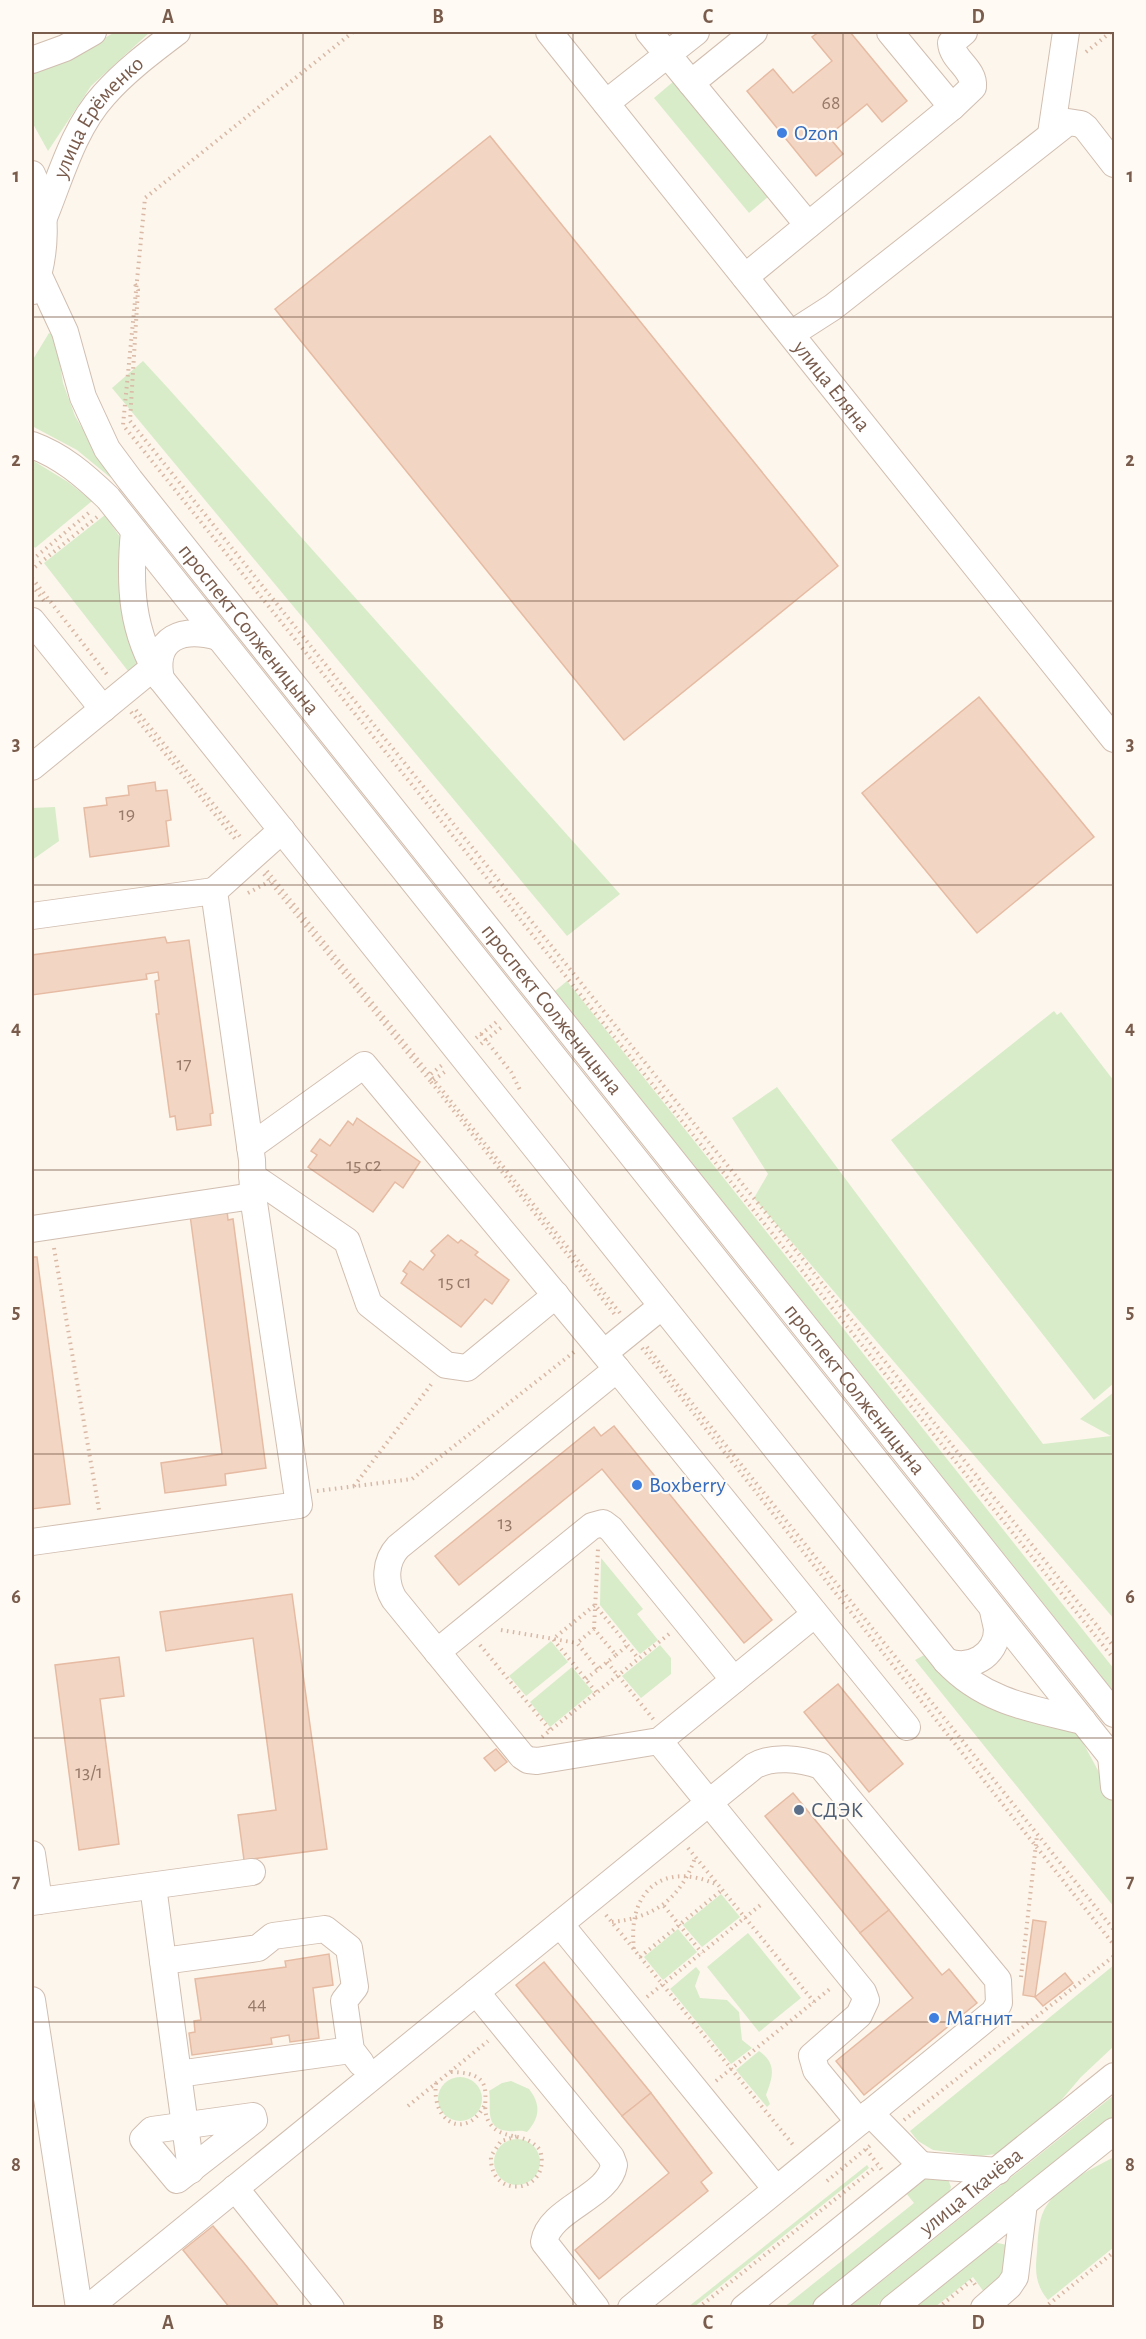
<svg xmlns="http://www.w3.org/2000/svg" width="1146" height="2339" viewBox="0 0 1146 2339" font-family="'Alegreya Sans',sans-serif">
<style>
.green{fill:#d8ecc9}
.building{fill:#f3d5c3;stroke:#e6bba3;stroke-width:1.5}
.lines{fill:none;stroke-linecap:round;stroke-linejoin:round}
.minor-casing{stroke:#d1beb0;stroke-width:28}
.path{stroke:#d9b8a5;stroke-width:4;stroke-dasharray:1.5 4.5;stroke-linecap:butt}
.minor{stroke:#fff;stroke-width:26}
.grid{fill:none;stroke:#7a5c4d;stroke-width:1.5;stroke-opacity:0.55}
.shop-dot{fill:#3f7fe0;stroke:#fffaf3;stroke-width:2}
.service-dot{fill:#5c6f8a;stroke:#fffaf3;stroke-width:2}
.labels{text-anchor:middle;dominant-baseline:central;stroke-width:4.5;stroke-linejoin:round;paint-order:stroke}
.number-label{font-size:20px;fill:#987a6a}
.street-label{font-size:22px;fill:#7a5c4d;stroke:#fffaf3}
.shop-label{font-size:22px;fill:#366cbe;stroke:#fffaf3;text-anchor:start}
.service-label{font-size:22px;fill:#4e5e75;stroke:#fffaf3;text-anchor:start}
.neatline{fill:none;stroke:#7a5c4d;stroke-width:2}
.grid-label{font-size:20px;text-anchor:middle;font-weight:bold;fill:#7a5c4d}
</style>
<rect width="100%" height="100%" fill="#fdf6ec"/>
<g class="green">
<polygon points="115,32 150,32 91,86 48,151 32,122 32,72 69,59"/>
<polygon points="674,81 769,196 749,213 654,98"/>
<polygon points="49,333 56,337 63,383 75,416 111,478 77,450 32,426 32,361"/>
<polygon points="143,361 167,387 620,894 567,936 112,388"/>
<polygon points="32,460 68,482 92,501 35,548 32,544"/>
<polygon points="105,515 120,537 122,563 139,656 137,665 128,671 44,563"/>
<polygon points="55,807 59,841 32,860 32,808"/>
<polygon points="567,981 1114,1669 1114,1692 555,991"/>
<polygon points="1054,1011 1057,1015 1061,1012 1114,1081 1114,1383 1094,1400 891,1140"/>
<polygon points="777,1087 1043,1444 1111,1436 1080,1419 1114,1392 1114,1619 754,1198 768,1174 732,1118"/>
<polygon points="601,1558 643,1609 637,1614 658,1640 640,1654 600,1605"/>
<polygon points="551,1641 568,1662 526,1696 509,1676"/>
<polygon points="660,1645 671,1658 671,1674 641,1698 622,1676"/>
<polygon points="928,1653 1069,1726 1081,1739 1114,1800 1114,1907 915,1660"/>
<polygon points="572,1667 593,1692 550,1727 530,1702"/>
<polygon points="721,1894 740,1917 702,1947 683,1925"/>
<polygon points="678,1929 697,1952 663,1980 644,1957"/>
<polygon points="748,1933 801,1998 759,2032 707,1967"/>
<polygon points="1114,1965 1114,2046 1081,2077 1040,2125 1003,2153 981,2156 933,2150 918,2141 910,2131"/>
<polygon points="696,1967 700,1972 695,1986 700,1998 727,2000 739,2012 742,2040 752,2048 731,2064 670,1989"/>
<path d="M759,2051C777,2063 773,2077 766,2095L770,2104L767,2107L736,2070Z"/>
<circle cx="460" cy="2099" r="22"/>
<path d="M511,2081L529,2089C541,2104 540,2118 527,2132C520,2129 515,2132 508,2131C483,2129 492,2106 489,2091L502,2083Z"/>
<polygon points="1114,2095 1114,2117 875,2307 848,2308"/>
<circle cx="517" cy="2162" r="23"/>
<path d="M1114,2157V2247L1048,2300C1035,2284 1035,2271 1037,2252C1038,2240 1038,2226 1042,2215C1053,2186 1090,2170 1114,2157Z"/>
<polygon points="867,2165 869,2168 694,2307 688,2307"/>
<polygon points="919,2175 948,2179 951,2187 948,2195 809,2307 783,2308 914,2203 902,2188"/>
<polygon points="993,2242 1007,2245 1007,2272 984,2292 973,2277 935,2307 909,2308"/>
</g>
<g class="building">
<polygon points="819,32 850,32 907,101 882,122 867,104 828,136 843,154 816,176 747,91 773,69 793,93 832,61 812,37"/>
<polygon points="490,136 838,566 624,740 275,309"/>
<polygon points="979,697 1094,837 977,933 862,793"/>
<polygon points="155,782 156,791 167,790 171,820 166,821 169,846 90,857 84,808 107,805 106,798 129,795 128,786"/>
<polygon points="165,937 167,943 189,940 213,1113 210,1114 211,1125 177,1130 175,1116 170,1117 156,1014 159,1014 155,981 159,980 158,972 146,974 147,979 32,995 32,955"/>
<polygon points="357,1118 420,1162 403,1188 395,1182 373,1212 308,1167 317,1155 311,1151 320,1139 330,1146 348,1121 353,1125"/>
<polygon points="227,1210 228,1220 233,1219 266,1468 225,1474 226,1485 165,1493 161,1463 222,1454 190,1215"/>
<polygon points="448,1235 458,1243 461,1240 478,1252 475,1255 509,1280 492,1304 485,1299 461,1327 401,1283 407,1274 403,1271 410,1261 423,1270 435,1255 431,1251"/>
<polygon points="32,1257 37,1257 70,1504 32,1509"/>
<polygon points="614,1426 772,1620 744,1643 602,1469 459,1585 435,1556 594,1427 601,1436"/>
<polygon points="292,1594 327,1849 244,1860 238,1815 276,1810 253,1638 166,1651 160,1612"/>
<polygon points="119,1657 124,1696 100,1699 119,1844 79,1850 55,1665"/>
<polygon points="838,1684 903,1764 869,1792 804,1712"/>
<polygon points="496,1749 507,1762 495,1771 484,1758"/>
<polygon points="793,1793 889,1910 860,1933 765,1816"/>
<polygon points="889,1910 942,1975 949,1969 977,2003 864,2095 836,2061 913,1998 860,1933"/>
<polygon points="1033,1920 1046,1922 1035,1997 1023,1995"/>
<polygon points="329,1954 333,1985 313,1988 319,2038 290,2042 289,2035 271,2038 272,2044 192,2055 189,2033 195,2032 194,2021 201,2020 195,1979 286,1967 285,1961"/>
<polygon points="544,1962 651,2093 622,2116 516,1985"/>
<polygon points="1065,1973 1073,1983 1043,2006 1035,1997"/>
<polygon points="651,2093 712,2173 701,2182 708,2191 599,2279 575,2250 669,2173 622,2116"/>
<polygon points="213,2226 244,2263 280,2308 230,2308 183,2250"/>
</g>
<g class="lines">
<defs>
<g id="minor">
<path id="s1" d="M549,32L1114,739"/>
<polyline points="649,32 691,83"/>
<polyline points="754,32 691,83 808,225"/>
<polyline points="32,60 65,48 93,32"/>
<polyline points="606,103 696,32"/>
<path d="M952,107L973,87C975,69 952,60 951,43L964,32"/>
<polyline points="1051,134 1066,32"/>
<path d="M32,174C49,209 46,256 33,291"/>
<path id="s2" d="M43,220C60,179 73,129 104,95C125,71 152,51 177,32"/>
<path id="s3" d="M39,276L65,332L83,397L107,449L130,480L1114,1714"/>
<polyline points="745,277 952,107 890,32"/>
<polyline points="791,334 833,307 1068,122 1081,124 1086,128 1114,164"/>
<path d="M32,445C62,456 84,475 108,498L1114,1760"/>
<path d="M134,531C129,585 131,632 161,679L946,1661C984,1702 1032,1709 1083,1721"/>
<polyline points="32,621 103,709"/>
<path d="M161,679C152,637 183,627 218,637"/>
<polyline points="32,767 154,667"/>
<polyline points="32,916 214,891"/>
<path d="M250,1147L364,1065L617,1369L398,1547C385,1561 384,1582 394,1599L522,1756L528,1760L537,1761L659,1741L815,1614"/>
<polyline points="252,1176 347,1241 369,1304 446,1365 467,1368 556,1295"/>
<polyline points="32,1229 253,1196"/>
<polyline points="604,1353 662,1306"/>
<polyline points="617,1369 907,1727"/>
<polyline points="32,1542 299,1505 253,1196 252,1160 214,891 282,830"/>
<polyline points="437,1652 592,1526 603,1523 611,1529 734,1680"/>
<path d="M946,1661C969,1671 997,1656 997,1629C996,1623 994,1616 993,1610"/>
<polyline points="659,1741 863,1992 866,2000 859,2015 812,2056 816,2070 859,2122"/>
<polyline points="1111,1756 1114,1787"/>
<polyline points="32,1854 39,1901"/>
<polyline points="153,1886 178,2074 351,2050"/>
<polyline points="32,1902 252,1872"/>
<polyline points="560,1924 776,2189"/>
<polyline points="163,1961 258,1948 273,1936 325,1929 349,1948 355,1987 344,2001 351,2050 361,2063"/>
<path d="M476,1992L611,2157L614,2165C609,2197 549,2209 544,2242L596,2308"/>
<polyline points="32,2000 79,2308"/>
<polyline points="178,2074 191,2170"/>
<polyline points="870,2113 921,2165"/>
<polygon points="253,2116 254,2120 177,2180 143,2139 152,2130"/>
<polyline points="235,2188 331,2308"/>
<path d="M88,2308L754,1766C773,1755 801,1759 821,1766L998,1980L999,2003L994,2012L631,2308"/>
<polyline points="744,2308 921,2165 998,2171"/>
<path id="s4" d="M826,2308L1114,2076"/>
<polyline points="893,2308 1114,2131"/>
<polyline points="984,2308 1009,2286 1015,2277 1024,2203"/>
</g>
</defs>
<use href="#minor" class="minor-casing"/>
<g class="path">
<polyline points="353,32 145,198 123,425 1114,1659"/>
<polyline points="1086,52 1111,32"/>
<polyline points="135,284 138,290 130,421 1114,1647"/>
<polyline points="32,560 91,511"/>
<polyline points="32,562 35,567 97,517"/>
<polyline points="32,578 109,677"/>
<polyline points="32,585 45,602"/>
<polyline points="136,710 242,839"/>
<polyline points="131,712 236,840"/>
<polyline points="267,871 620,1313"/>
<polyline points="264,874 431,1082 446,1071"/>
<polyline points="248,893 270,881"/>
<polyline points="481,1034 511,1072 520,1090"/>
<polyline points="476,1038 499,1020"/>
<polyline points="481,1044 503,1026"/>
<polyline points="431,1074 442,1065"/>
<polyline points="431,1082 616,1316"/>
<polyline points="54,1248 99,1510"/>
<polyline points="647,1347 1114,1930"/>
<polyline points="642,1348 1114,1945"/>
<polyline points="354,1486 433,1382"/>
<polyline points="317,1491 412,1479 574,1352"/>
<polyline points="594,1629 598,1549"/>
<polyline points="501,1630 577,1643"/>
<polyline points="480,1645 550,1730"/>
<polyline points="616,1655 628,1645"/>
<polyline points="607,1662 654,1720"/>
<polyline points="586,1679 616,1655 594,1629 577,1643 598,1669"/>
<polyline points="596,1692 553,1639 595,1605 638,1658"/>
<polyline points="542,1737 669,1634"/>
<polyline points="688,1848 814,2002"/>
<polyline points="664,1906 702,1953"/>
<polyline points="606,1915 794,2146"/>
<path d="M612,1922C654,1918 681,1898 695,1858"/>
<path d="M634,1949C627,1891 663,1860 718,1885"/>
<polyline points="640,1957 722,1890"/>
<polyline points="1021,1977 1037,1835"/>
<polyline points="647,1997 763,1903"/>
<path d="M451,2072C506,2073 474,2105 491,2125C504,2141 525,2131 540,2150C553,2193 489,2202 491,2156L501,2141L518,2136"/>
<polyline points="716,2081 831,1988"/>
<path d="M436,2083C431,2125 468,2140 485,2104"/>
<polyline points="408,2106 488,2041"/>
<polyline points="904,2120 1114,1956"/>
<polyline points="866,2149 882,2170"/>
<polyline points="827,2181 872,2144"/>
<polyline points="698,2308 877,2166"/>
<polyline points="938,2308 972,2280 976,2286"/>
<polyline points="1044,2308 1114,2252"/>
</g>
<use href="#minor" class="minor"/>
</g>
<path class="grid" d="M303,32V2308M573,32V2308M843,32V2308M32,317H1114M32,601H1114M32,885H1114M32,1170H1114M32,1454H1114M32,1738H1114M32,2022H1114"/>
<g class="shop-dot">
<circle cx="782" cy="133" r="6"/>
<circle cx="637" cy="1485" r="6"/>
<circle cx="934" cy="2018" r="6"/>
</g>
<circle class="service-dot" cx="799" cy="1810" r="6"/>
<g class="labels">
<g class="number-label">
<text x="831" y="103">68</text>
<text x="127" y="814">19</text>
<text x="184" y="1064">17</text>
<text x="364" y="1165">15 с2</text>
<text x="455" y="1282">15 с1</text>
<text x="505" y="1523">13</text>
<text x="89" y="1772">13/1</text>
<text x="257" y="2004">44</text>
</g>
<g class="street-label">
<text stroke="none"><textPath href="#s2" startOffset="118">улица Ерёменко</textPath></text>
<text stroke="none"><textPath href="#s1" startOffset="453">улица Еляна</textPath></text>
<text stroke="none"><textPath href="#s3" startOffset="416">проспект Солженицына</textPath></text>
<text stroke="none"><textPath href="#s3" startOffset="902">проспект Солженицына</textPath></text>
<text stroke="none"><textPath href="#s3" startOffset="1388">проспект Солженицына</textPath></text>
<text stroke="none"><textPath href="#s4" startOffset="186">улица Ткачёва</textPath></text>
</g>
<g class="shop-label">
<text x="794" y="133">Ozon</text>
<text x="649" y="1485">Boxberry</text>
<text x="946" y="2018">Магнит</text>
</g>
<g class="service-label">
<text x="811" y="1810">СДЭК</text>
</g>
</g>
<rect width="1146" height="2339" fill="none" stroke="#fffaf3" stroke-width="66"/>
<rect x="33" y="33" width="1080" height="2273" class="neatline"/>
<g class="grid-label">
<text x="168" y="23">A</text>
<text x="438" y="23">B</text>
<text x="708" y="23">C</text>
<text x="978" y="23">D</text>
<text x="16" y="182">1</text>
<text x="1130" y="182">1</text>
<text x="16" y="466">2</text>
<text x="1130" y="466">2</text>
<text x="16" y="750">3</text>
<text x="1130" y="750">3</text>
<text x="16" y="1034">4</text>
<text x="1130" y="1034">4</text>
<text x="16" y="1318">5</text>
<text x="1130" y="1318">5</text>
<text x="16" y="1603">6</text>
<text x="1130" y="1603">6</text>
<text x="16" y="1887">7</text>
<text x="1130" y="1887">7</text>
<text x="16" y="2171">8</text>
<text x="1130" y="2171">8</text>
<text x="168" y="2329">A</text>
<text x="438" y="2329">B</text>
<text x="708" y="2329">C</text>
<text x="978" y="2329">D</text>
</g>
</svg>
